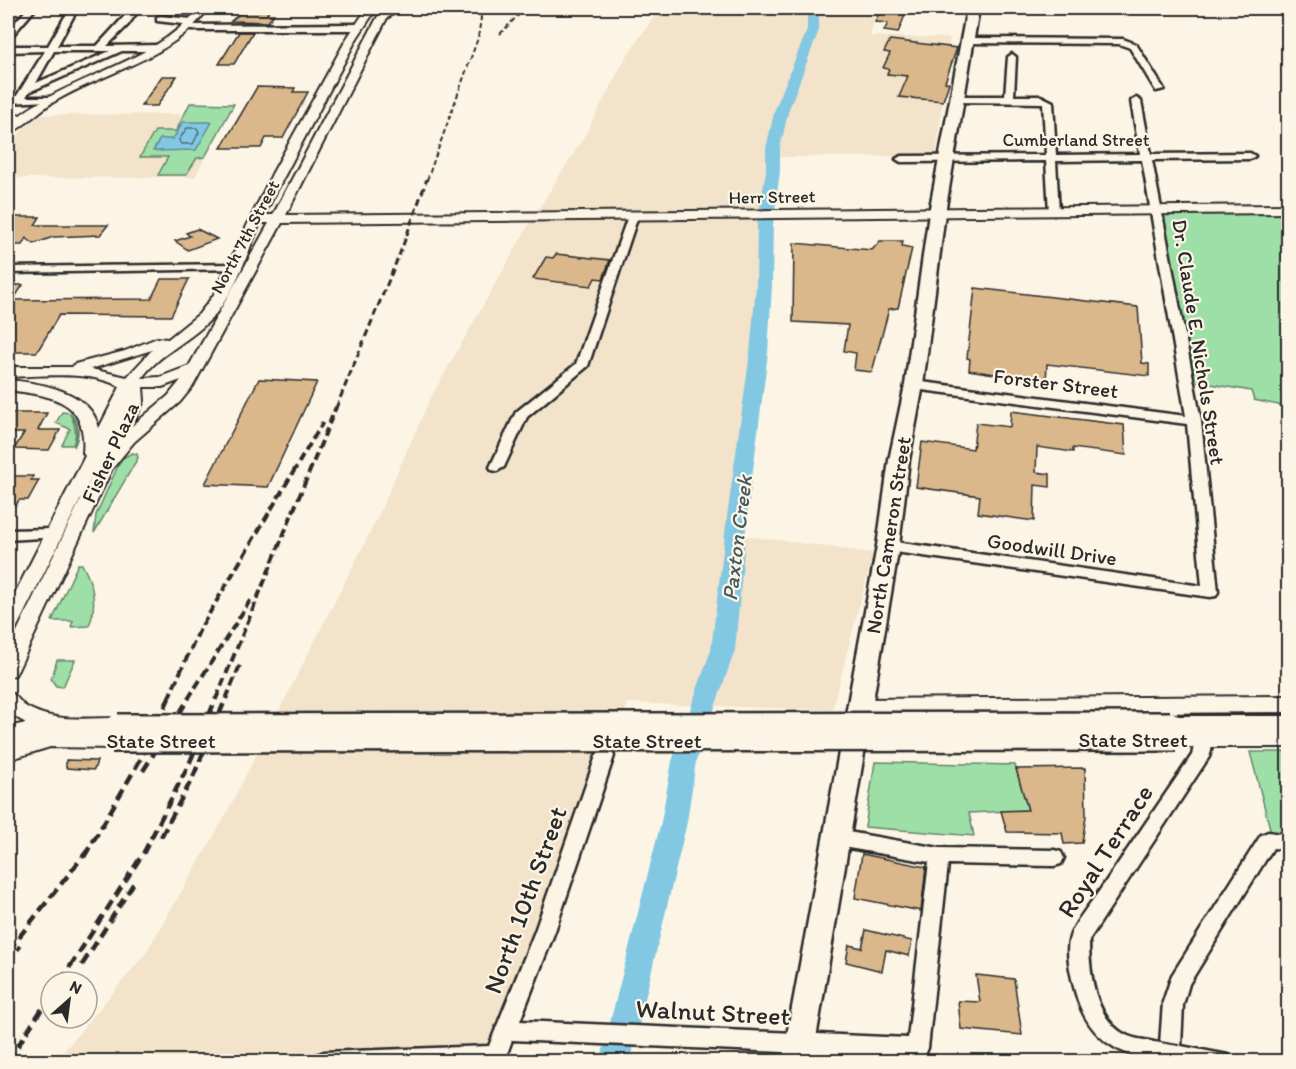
<svg xmlns="http://www.w3.org/2000/svg" width="1296" height="1069" viewBox="0 0 1296 1069" font-family="Itim,sans-serif">
<style>
.built{fill:#f2e3ca}
.green{fill:#9edfa8;stroke:#64856a;stroke-width:1.5}
.water{fill:#82c8e3;stroke:#5f8999;stroke-width:1.5}
.lines{fill:none;stroke-linecap:round;stroke-linejoin:round}
.shore{stroke:#4e6a75;stroke-width:1.5}
.river{fill:#82c8e3;fill-rule:evenodd}
.building{fill:#dab88c;stroke:#2b2b2b;stroke-width:1.5}
.minor-casing{stroke:#2b2b2b;stroke-width:5}
.major-casing{stroke:#2b2b2b;stroke-width:4}
.highway-casing{stroke:#2b2b2b;stroke-width:5}
.minor{fill:#fcf5e5;fill-rule:evenodd}
.major{fill:#fcf5e5;fill-rule:evenodd}
.highway{fill:#fcf5e5;fill-rule:evenodd}
.rail-far3{stroke:#2b2b2b;stroke-width:2;stroke-dasharray:5 3;stroke-linecap:butt}
.rail-far2{stroke:#2b2b2b;stroke-width:3;stroke-dasharray:7 4;stroke-linecap:butt}
.rail-far1{stroke:#2b2b2b;stroke-width:4;stroke-dasharray:9 4.5;stroke-linecap:butt}
.rail{stroke:#2b2b2b;stroke-width:4.5;stroke-dasharray:11 6;stroke-linecap:butt}
.minor-bridge-casing{stroke:#2b2b2b;stroke-width:24;stroke-linecap:butt}
.major-bridge-casing{stroke:#2b2b2b;stroke-width:28;stroke-linecap:butt}
.minor-bridge{stroke:#fcf5e5;stroke-width:20}
.major-bridge{stroke:#fcf5e5;stroke-width:23}
.labels{text-anchor:middle;dominant-baseline:central;stroke-width:4.5;stroke-linejoin:round;paint-order:stroke}
.far-street-label{font-size:18px;fill:#2b2b2b;stroke:#fcf5e5}
.street-label{font-size:21px;fill:#2b2b2b;stroke:#fcf5e5}
.water-label{font-size:22px;font-style:italic;fill:#455a62;stroke:#fcf5e5}
.near-street-label{font-size:26px;fill:#2b2b2b;stroke:#fcf5e5}
</style>
<rect width="100%" height="100%" fill="#fcf5e5"/>
<filter id="ink" filterUnits="userSpaceOnUse"><feTurbulence type="fractalNoise" baseFrequency=".0167" numOctaves="2"/><feDisplacementMap in="SourceGraphic" scale="12" xChannelSelector="R" yChannelSelector="G"/><feConvolveMatrix kernelMatrix="1 2 1 2 8 2 1 2 1" color-interpolation-filters="sRGB"/></filter>
<g filter="url(#ink)">
<g class="built">
<polygon points="660,8 877,8 870,36 950,38 936,156 780,157 733,534 873,553 832,710 628,703 604,782 493,1061 55,1062 145,954 222,822 373,527 430,399 531,221 584,137 626,57"/>
<polygon points="184,114 176,131 140,157 205,157 195,177 8,178 8,148 24,128 40,115"/>
</g>
<g class="green">
<polygon points="190,103 234,104 205,157 197,158 186,175 158,175 168,157 140,157 155,131 176,131"/>
<polygon points="1288,212 1288,407 1254,400 1251,391 1188,380 1160,214"/>
<path d="M62,412L70,413C80,423 80,435 74,447C77,436 80,425 70,414C75,424 78,434 73,445H62L70,429L56,423Z"/>
<polygon points="132,453 137,454 138,458 94,533 96,515 121,459"/>
<path d="M78,564H82C93,584 98,604 89,626L71,627L73,621H52Z"/>
<polygon points="57,660 75,660 63,687 56,686 51,679"/>
<polygon points="1250,752 1288,752 1288,837 1272,836"/>
<polygon points="875,762 1015,765 1028,810 969,813 974,836 865,827"/>
</g>
<polygon class="water" points="183,122 212,122 196,150 153,151 160,139 173,139"/>
<g class="lines">
<polygon class="shore" points="187,128 197,128 199,132 193,144 181,144 179,140"/>
<polygon class="river" points="807,8 819,8 819,30 789,109 780,148 780,171 773,225 772,286 768,353 747,517 735,650 696,761 687,822 630,1062 600,1062 661,822 672,761 711,650 727,517 750,353 756,286 757,225 766,171 766,148 775,109 807,30"/>
</g>
<g class="building">
<polygon points="881,8 907,10 898,33 884,31 888,23 875,22"/>
<polygon points="254,9 265,9 269,10 267,14 274,14 268,22 231,21 243,11"/>
<polygon points="239,32 253,32 234,64 219,64"/>
<polygon points="890,40 957,48 945,82 949,83 943,101 899,97 908,76 887,74 889,69 883,68 890,53 884,52"/>
<polygon points="162,76 177,76 157,106 141,106"/>
<polygon points="257,87 295,88 293,92 308,92 283,138 266,138 261,148 221,148"/>
<polygon points="14,217 40,217 35,225 108,225 100,235 53,237 34,244 26,238 22,245 8,245 8,228"/>
<polygon points="197,229 217,239 188,250 175,241 190,236 186,233"/>
<polygon points="880,241 903,241 902,246 912,248 898,308 889,309 872,372 854,370 856,353 844,351 848,325 793,322 794,243 872,250"/>
<polygon points="556,254 610,260 603,279 595,278 591,286 533,279 546,257 553,258"/>
<polygon points="161,279 189,279 171,316 59,315 37,352 8,352 8,285 23,285 13,300 151,299"/>
<polygon points="975,288 1138,307 1142,363 1149,364 1149,376 1047,364 1046,382 969,370 970,359 967,358"/>
<polygon points="259,379 317,382 268,487 205,484"/>
<polygon points="1011,411 1124,425 1126,455 1073,448 1073,452 1037,447 1036,472 1050,474 1050,487 1035,485 1034,521 978,513 980,496 916,487 922,442 973,449 976,423 1010,427"/>
<polygon points="8,413 47,413 38,430 60,430 49,450 14,449 24,433 8,433"/>
<polygon points="8,476 33,476 31,480 39,480 28,500 19,500 16,505 8,505"/>
<polygon points="66,760 97,761 94,770 66,768"/>
<polygon points="1085,768 1086,816 1082,843 1064,844 1062,833 1007,832 1001,811 1028,810 1016,769"/>
<polygon points="862,854 926,867 921,911 855,898"/>
<polygon points="866,930 912,941 909,956 886,950 882,971 846,962 849,945 862,948"/>
<polygon points="976,975 1014,979 1022,1035 961,1029 958,1001 980,1002"/>
</g>
<g class="lines">
<defs>
<g id="minor">
<polygon points="28,8 36,8 11,37 8,37 8,30"/>
<path d="M70,8H78L57,46H97L132,8H140L128,25L107,46L158,45L162,48L158,51H122L29,92L26,97H49V101L8,103V97H16L45,51L8,52V46H48ZM54,51H110L36,83Z"/>
<polygon points="160,16 192,19 196,22 192,25 157,21 157,17"/>
<polygon points="187,25 359,24 363,27 359,30 184,30 183,28"/>
<polygon points="968,38 1123,39 1136,44 1164,89 1156,91 1130,48 1119,44 965,43 965,39"/>
<polygon points="1012,54 1016,57 1014,96 1041,96 1053,102 1056,155 1140,154 1131,101 1136,98 1141,101 1151,154 1250,153 1255,156 1250,159 1152,160 1201,421 1218,592 1216,596 1210,597 888,551 880,546 888,541 1202,586 1187,424 914,389 907,385 914,381 1186,416 1142,160 1056,161 1059,212 1054,215 1049,212 1046,161 901,162 896,159 901,156 1046,155 1043,103 957,102 952,99 957,96 1005,96 1008,57"/>
<polygon points="8,115 19,115 24,118 19,121 8,121"/>
<polygon points="633,213 638,216 588,366 527,417 504,467 497,471 492,470 490,467 516,412 576,364 628,216"/>
<polygon points="236,264 242,267 240,269 8,273 8,267"/>
<polygon points="53,529 60,534 58,537 8,540 8,530"/>
<path d="M1201,720L1207,722C1213,732 1213,747 1209,757L1089,940C1089,971 1094,1021 1128,1036C1138,1040 1150,1040 1160,1044L1163,1002L1172,975L1261,835L1268,832L1288,835V849L1273,848L1189,984L1183,1005L1181,1046L1228,1055L1231,1062C1162,1062 1096,1069 1075,991C1071,975 1065,952 1070,937C1074,922 1093,901 1102,887C1132,843 1162,799 1192,755C1196,744 1189,732 1195,722Z"/>
<polygon points="605,749 611,751 614,756 555,931 520,1021 908,1038 929,862 837,846 830,843 828,838 830,833 837,830 939,848 1054,850 1061,852 1064,858 1061,864 1054,866 948,864 928,1048 925,1055 917,1058 512,1040 504,1062 313,1062 316,1055 324,1052 489,1046 535,931 596,756 599,751"/>
</g>
<g id="major">
<path d="M199,8H209C171,60 105,71 52,103C41,109 17,133 8,134V125C64,75 152,67 199,8Z"/>
<path d="M367,8H377L357,38L264,215H273L378,16L391,8L401,9L387,18L286,215L1288,205V213L282,223L193,386L180,402L134,442L112,469L18,670L15,675L8,677V650L95,470L18,625L15,630L8,632V607L85,456L83,453C88,399 51,396 8,390V380C40,383 90,390 99,428L120,387C93,370 40,376 8,377V367H72L75,364L125,351L157,338L168,339L199,314L213,296L272,174L347,38ZM260,223H269L189,366L160,377L142,378C159,354 188,342 209,321C235,295 246,256 260,223ZM152,350L127,377L91,369ZM181,380L168,396L132,426L144,401L143,387H162Z"/>
<path d="M8,692C17,694 18,701 25,706C52,723 87,718 118,718L125,720L128,726L125,732L118,734L123,740L119,746L112,748L50,747L8,760V744L17,742L8,743V727L26,723L8,713Z"/>
<polygon points="1288,696 1288,712 858,715 851,712 848,707 851,702 858,699"/>
<polygon points="1170,716 1288,716 1288,747 1176,747 1169,745 1165,739 1169,733 1174,732 1163,729 1160,724 1163,719"/>
</g>
<polygon id="highway" points="967,8 979,8 945,213 923,385 909,460 899,546 812,1062 782,1062 877,546 889,460 905,385 929,213"/>
</defs>
<use href="#minor" class="minor-casing"/>
<use href="#major" class="major-casing"/>
<use href="#highway" class="highway-casing"/>
<use href="#minor" class="minor"/>
<use href="#major" class="major"/>
<use href="#highway" class="highway"/>
<g class="rail-far3">
<polyline points="500,34 525,8"/>
<polyline points="427,180 478,38 481,18 479,8"/>
</g>
<polyline class="rail-far2" points="336,408 402,248 427,179"/>
<g class="rail-far1">
<polyline points="168,699 200,629 323,422"/>
<polyline points="188,699 251,599"/>
<polyline points="216,699 336,407"/>
<polyline points="226,699 240,665"/>
</g>
<g class="rail">
<polyline points="143,771 189,698"/>
<polyline points="161,837 193,777 226,698"/>
<polyline points="84,857 143,755 169,698"/>
<polyline points="8,951 88,850"/>
<polyline points="8,964 20,946"/>
<polyline points="82,965 135,881"/>
<polyline points="60,982 144,852 190,762 216,698"/>
<polyline points="8,1061 51,995"/>
</g>
<defs>
<polyline id="minor-bridge" points="1154,1052 1178,1056"/>
<g id="major-bridge">
<polyline points="118,726 1170,724"/>
<polyline points="112,740 1176,739"/>
</g>
</defs>
<use href="#minor-bridge" class="minor-bridge-casing"/>
<use href="#major-bridge" class="major-bridge-casing"/>
<use href="#minor-bridge" class="minor-bridge"/>
<use href="#major-bridge" class="major-bridge"/>
</g>
</g>
<g class="labels">
<g class="far-street-label">
<text x="1076" y="140">Cumberland Street</text>
<text transform="translate(772 197) rotate(-1)">Herr Street</text>
<text transform="translate(245 237) rotate(-62)">North 7th Street</text>
</g>
<g class="street-label">
<text transform="translate(1199 342) rotate(81)">Dr. Claude E. Nichols Street</text>
<text transform="translate(1056 383) rotate(7)">Forster Street</text>
<text transform="translate(110 452) rotate(-65)">Fisher Plaza</text>
<text transform="translate(888 535) rotate(-81)">North Cameron Street</text>
<text transform="translate(1052 549) rotate(8)">Goodwill Drive</text>
<text x="1133" y="739">State Street</text>
<text x="161" y="740">State Street</text>
<text x="647" y="740">State Street</text>
</g>
<g class="water-label">
<text transform="translate(737 538) rotate(-83)">Paxton Creek</text>
</g>
<g class="near-street-label">
<text transform="translate(1105 851) rotate(-57)">Royal Terrace</text>
<text transform="translate(525 900) rotate(-70)">North 10th Street</text>
<text transform="translate(713 1012) rotate(3)">Walnut Street</text>
</g>
</g>
<rect width="1296" height="1069" fill="none" stroke="#fcf5e5" stroke-width="30"/>
<rect x="15" y="15" width="1266" height="1039" fill="none" stroke="#2b2b2b" stroke-width="2" filter="url(#ink)"/>
<g transform="translate(69 1000) rotate(28)"><circle r="28" fill="#fcf5e5" stroke="#a8a49b" stroke-width="1.5"/>
<path d="M0-4.5L10 22L0 15L-10 22Z" fill="#2b2b2b"/>
<text y="-9" font-size="16" font-weight="bold" text-anchor="middle" fill="#2b2b2b">N</text>
</g>
</svg>
